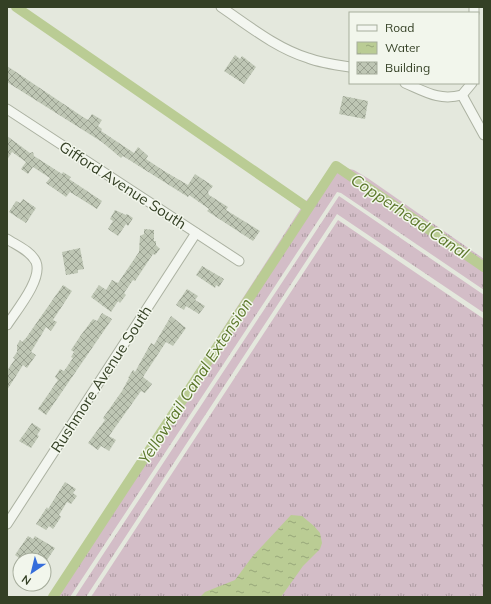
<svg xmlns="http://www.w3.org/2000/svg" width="491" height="604" viewBox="0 0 491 604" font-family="Mulish,sans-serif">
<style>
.grass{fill:url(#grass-tufts)}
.water{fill:url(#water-ripples)}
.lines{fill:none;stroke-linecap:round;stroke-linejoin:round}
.canal{stroke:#bacc94;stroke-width:10}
.building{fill:url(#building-cross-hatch)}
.street-casing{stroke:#acb2a2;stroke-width:11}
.street{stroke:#f3f6f0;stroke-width:9}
.labels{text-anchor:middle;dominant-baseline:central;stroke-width:3;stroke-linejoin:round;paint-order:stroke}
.street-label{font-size:15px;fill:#344025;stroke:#f2f6ec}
.water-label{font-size:16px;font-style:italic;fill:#5c782b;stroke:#f2f6ec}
</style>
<defs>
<pattern id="grass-tufts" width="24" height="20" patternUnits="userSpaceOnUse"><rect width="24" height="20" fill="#d3bdc7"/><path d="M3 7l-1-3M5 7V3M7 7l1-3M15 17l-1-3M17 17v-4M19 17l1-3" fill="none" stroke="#ac9ba1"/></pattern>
<pattern id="water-ripples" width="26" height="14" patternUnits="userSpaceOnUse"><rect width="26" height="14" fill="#bacc94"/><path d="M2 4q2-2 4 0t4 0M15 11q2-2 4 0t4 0" fill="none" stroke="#98a779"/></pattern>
<pattern id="building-cross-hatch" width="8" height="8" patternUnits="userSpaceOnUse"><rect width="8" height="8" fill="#bec6b4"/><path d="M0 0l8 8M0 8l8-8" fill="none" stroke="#9ba292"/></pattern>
</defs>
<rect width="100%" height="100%" fill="#e4e8dd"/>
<g class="grass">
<polygon points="341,167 354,170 369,179 484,259 484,290 341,193 337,192 70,597 50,597 303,205 330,171"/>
<polygon points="339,196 484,295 484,313 337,214 86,597 75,597"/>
<polygon points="338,220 484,319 484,597 91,597"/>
</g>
<polygon class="water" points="291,515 302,516 314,526 320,533 322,543 320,549 303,566 281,597 200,597 205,592 235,580 252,557"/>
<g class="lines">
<g class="canal">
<polyline points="16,7 308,208"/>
<polyline points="53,597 336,166 484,267"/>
</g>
</g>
<g class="building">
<polygon points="235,55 240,59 242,56 256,67 244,84 224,71"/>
<polygon points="7,66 83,117 88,120 92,114 102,120 98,126 102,129 101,131 134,153 138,147 148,156 146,159 164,171 188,185 195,174 213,186 208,192 209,195 228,207 226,210 260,231 253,241 207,211 209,209 189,195 188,197 123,156 121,158 102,142 7,82"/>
<polygon points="343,96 368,101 365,119 339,114"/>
<polygon points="7,136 30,153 33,152 34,156 62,174 63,172 71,177 69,179 102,201 97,209 70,192 66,197 46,183 50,178 33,167 28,174 21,169 26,162 12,152 7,160"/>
<polygon points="23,199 36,208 26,223 9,212 16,201 20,203"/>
<polygon points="115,210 126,215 127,214 133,218 128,226 126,224 118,236 108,229 113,221 110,219"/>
<polygon points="144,229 154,230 154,241 156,241 156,245 160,249 155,255 153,254 135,281 133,280 124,293 126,295 120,303 118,301 111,312 91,297 99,285 106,290 112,280 118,283 139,252 140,236 144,234"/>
<polygon points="80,248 84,269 78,270 78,273 66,275 62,252"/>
<polygon points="202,266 224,279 219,287 216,285 215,288 196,275"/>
<polygon points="63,285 72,291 53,320 57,322 51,331 46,327 31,352 36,355 27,368 23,365 7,390 7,371 15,359 13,358 17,352 17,345 20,340 22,342 26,338"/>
<polygon points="187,289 198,296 195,300 205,306 199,314 186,306 184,310 176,305"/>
<polygon points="102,313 112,319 46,415 38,409 58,380 55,377 60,369 64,371 73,358 71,357 74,352 71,350 81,335 93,319 97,321"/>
<polygon points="171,316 186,328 173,346 166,342 143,377 152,384 145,393 141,391 109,436 116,440 109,451 101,446 98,450 88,443 105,420 103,418 122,391 129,378 128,378 133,370 135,372 151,343 154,345"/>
<polygon points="32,423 41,429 37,435 39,436 31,448 19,441"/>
<polygon points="65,482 76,489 73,493 77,496 71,504 67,502 59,515 61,517 53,529 49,526 46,530 36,524 47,507 48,509"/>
<polygon points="28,536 33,539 35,536 55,548 47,560 22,560 15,555"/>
</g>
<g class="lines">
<defs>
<g id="street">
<path d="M221,7C249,26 276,48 308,58C321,63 336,65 350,67"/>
<polyline points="474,7 474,13"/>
<path d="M405,83C426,92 439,101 462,95"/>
<polyline points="462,95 484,135"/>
<polyline points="462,95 472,83"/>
<polyline points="7,109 239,261"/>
<path d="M7,239C16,245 31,251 36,262C43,279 16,311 7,325"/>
<polyline points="7,524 196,233"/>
</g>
</defs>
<use href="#street" class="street-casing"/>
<use href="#street" class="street"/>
</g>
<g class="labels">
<g class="street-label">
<text transform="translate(123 185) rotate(33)">Gifford Avenue South</text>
<text transform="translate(101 379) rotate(-57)">Rushmore Avenue South</text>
</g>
<g class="water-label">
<text transform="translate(410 216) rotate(34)">Copperhead Canal</text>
<text transform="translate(195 381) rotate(-57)">Yellowtail Canal Extension</text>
</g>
</g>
<rect width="491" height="604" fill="none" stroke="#344025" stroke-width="16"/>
<rect x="349" y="12" width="130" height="72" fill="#f2f6ec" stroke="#a6ad9c"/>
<rect x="357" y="25" width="20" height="6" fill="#f3f6f0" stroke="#a6ad9c"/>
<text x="385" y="32" font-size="12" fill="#344025">Road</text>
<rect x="357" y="42" width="20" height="12" fill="url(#water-ripples)" stroke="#a6ad9c"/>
<text x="385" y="52" font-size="12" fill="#344025">Water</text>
<rect x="357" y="62" width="20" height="12" fill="url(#building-cross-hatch)" stroke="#a6ad9c"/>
<text x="385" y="72" font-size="12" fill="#344025">Building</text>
<g transform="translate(32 572) rotate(215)"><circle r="19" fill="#f2f6ec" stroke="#a6ad9c"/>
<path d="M0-3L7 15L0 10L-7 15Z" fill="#356ddb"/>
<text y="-6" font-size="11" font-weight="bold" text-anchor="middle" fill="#344025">N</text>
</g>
</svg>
